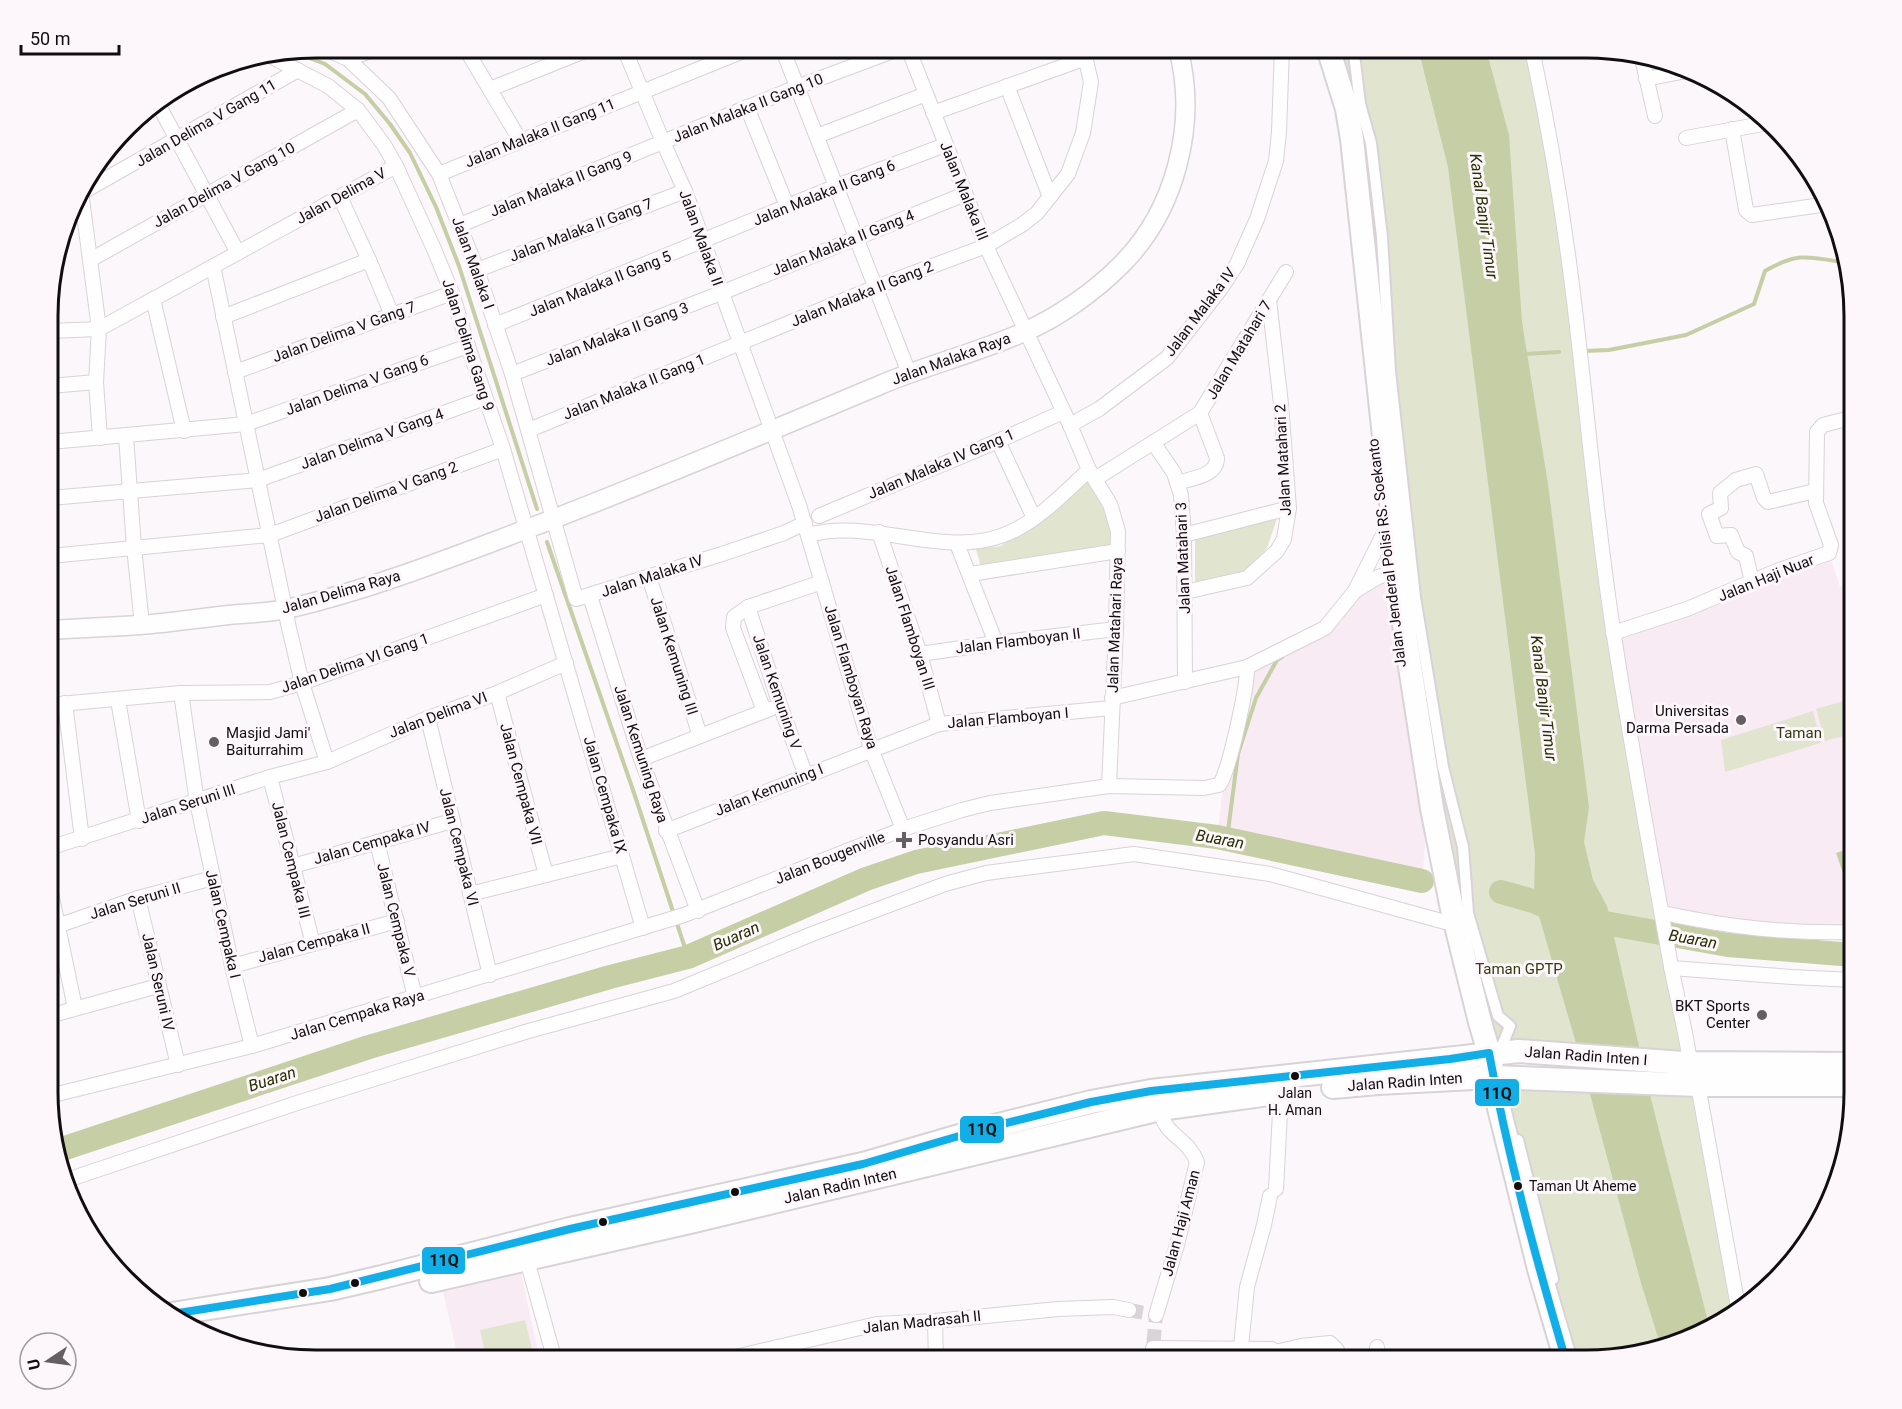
<svg xmlns="http://www.w3.org/2000/svg" width="1902" height="1409" viewBox="0 0 1902 1409" font-family="Roboto,sans-serif">
<style>
.built{fill:#f8ebf3}
.green{fill:#e1e5d0}
.water{fill:#c5cea5}
.lines{fill:none;stroke-linecap:round;stroke-linejoin:round}
.stream{stroke:#c5cea5;stroke-width:4}
.river{stroke:#c5cea5;stroke-width:24}
.minor-tunnel{stroke:#d9d4d7;stroke-width:14;stroke-dasharray:14 7;stroke-linecap:butt}
.pedestrian-casing{stroke:#d8d3d6;stroke-width:14}
.minor-casing{stroke:#d8d3d6;stroke-width:16}
.tertiary-casing{stroke:#d8d3d6;stroke-width:21}
.primary-casing{stroke:#d8d3d6;stroke-width:26}
.pedestrian{stroke:#fffefe;stroke-width:10}
.minor{stroke:#fffefe;stroke-width:14}
.tertiary{stroke:#fffefe;stroke-width:18}
.primary{stroke:#fffefe;stroke-width:22}
.bus-1-casing{stroke:#fdf6fb;stroke-width:12}
.bus-1{stroke:#11aee7;stroke-width:8}
.poi-dot{fill:#645f63;stroke:#fdf6fb;stroke-width:2}
.bus-dot{fill:#120d11;stroke:#fdf6fb;stroke-width:2}
.labels{text-anchor:middle;dominant-baseline:central;stroke-width:6;stroke-linejoin:round;paint-order:stroke}
.bus-label{font-size:14px;fill:#120d11;stroke:#fdf6fb}
.street-label{font-size:15px;fill:#120d11;stroke:#fdf6fb}
.poi-label{font-size:15px;fill:#120d11;stroke:#fdf6fb;text-anchor:end}
.park-label{font-size:15px;fill:#313b0d;stroke:#fdf6fb}
.water-label{font-size:16px;font-style:italic;fill:#262f00;stroke:#fdf6fb}
.rim{fill:none;stroke:#120d11;stroke-width:3}
.line-badge{stroke:#fdf6fb;stroke-width:2}
.pale-badge-label{font-size:16px;text-anchor:middle;font-weight:bold;fill:#111}
</style>
<rect width="100%" height="100%" fill="#fcf7fa"/>
<g class="built">
<polygon points="1829,553 1840,587 1854,582 1854,932 1663,913 1613,633"/>
<polygon points="1388,574 1426,835 1422,881 1217,837 1225,772 1247,670 1325,628 1355,591"/>
<polygon points="521,1274 540,1361 459,1361 443,1292"/>
</g>
<g class="green">
<polygon points="1328,48 1532,49 1546,118 1613,633 1690,1063 1511,1052 1496,1041 1452,909 1352,139"/>
<polygon points="1089,479 1114,532 1113,546 981,567 976,549 1001,546"/>
<polygon points="1278,516 1267,548 1245,572 1195,582 1195,539"/>
<polygon points="1854,698 1854,733 1825,741 1816,709"/>
<polygon points="1813,711 1821,743 1725,772 1721,740"/>
<polygon points="1507,1078 1698,1085 1738,1307 1704,1333 1585,1361 1566,1361 1506,1129"/>
<polygon points="525,1320 535,1361 487,1361 480,1330"/>
</g>
<g class="water">
<polygon points="1418,48 1486,49 1509,135 1522,322 1548,484 1589,807 1584,842 1593,880 1607,906 1651,1099 1710,1329 1704,1333 1660,1344 1641,1283 1580,1057 1534,899 1535,854 1448,167"/>
<polygon points="1854,847 1854,873 1844,876 1836,853"/>
</g>
<g class="lines">
<g class="stream">
<polyline points="294,52 325,64 365,94 390,124 410,153 436,207 459,266 537,509"/>
<path d="M1583,351L1609,350L1686,335L1754,304L1765,271C1796,253 1807,256 1841,262"/>
<polyline points="1524,354 1559,352"/>
<polyline points="547,542 633,790 688,957"/>
<polyline points="1227,839 1238,754 1256,698 1277,660 1282,657"/>
</g>
<g class="river">
<polyline points="1501,892 1533,901 1571,917 1728,945 1854,955"/>
<polyline points="59,1150 369,1047 610,977 688,957 866,879 916,862 1104,823 1217,837 1422,881"/>
</g>
<polyline class="minor-tunnel" points="1129,1310 1156,1315 1153,1348"/>
<defs>
<g id="pedestrian">
<polyline points="1351,48 1354,54 1360,104 1371,143 1382,237 1390,371 1415,597 1443,767 1463,847 1468,913 1498,1016 1510,1026 1502,1046"/>
<polyline points="1518,1140 1553,1279"/>
</g>
<g id="minor">
<polyline points="323,48 348,59 389,98 439,174 477,270 512,374 576,599 722,554 784,533 805,523"/>
<polyline points="465,48 520,140"/>
<polyline points="624,48 663,142 685,191 799,505 871,749 903,829"/>
<polyline points="782,48 909,373"/>
<polyline points="908,48 986,246 1070,425"/>
<path d="M1532,49C1549,129 1563,211 1573,293C1587,407 1596,522 1614,636C1631,746 1651,856 1671,966C1677,999 1686,1030 1690,1063"/>
<polyline points="270,56 328,86 358,110 384,145 396,166 434,249 452,293 468,346 503,449 643,928"/>
<polyline points="1642,58 1655,116"/>
<polyline points="348,59 379,48"/>
<polyline points="1646,79 1691,70"/>
<polyline points="1007,86 1050,197"/>
<polyline points="490,89 592,48"/>
<polyline points="158,104 238,253"/>
<polyline points="747,107 787,206"/>
<polyline points="933,113 1086,58"/>
<polyline points="1732,129 1746,210 1752,215 1828,204"/>
<polyline points="817,136 926,94"/>
<polyline points="1686,138 1768,123"/>
<polyline points="439,174 751,48"/>
<polyline points="81,191 99,329 96,382 100,438"/>
<polyline points="81,193 298,70"/>
<polyline points="340,197 369,260 392,315"/>
<polyline points="460,225 797,87 901,48"/>
<polyline points="90,260 358,110"/>
<polyline points="213,266 289,628 302,683 327,762"/>
<polyline points="477,270 685,191"/>
<polyline points="153,299 184,431"/>
<polyline points="223,317 369,260"/>
<polyline points="495,325 837,186 945,145"/>
<polyline points="50,331 99,329 396,166"/>
<polyline points="235,372 452,293"/>
<polyline points="512,374 721,293 965,194"/>
<polyline points="50,386 96,382"/>
<polyline points="529,430 876,287 986,246 1023,224 1037,213 1068,174 1083,133 1091,82 1083,48"/>
<polyline points="126,436 134,547 142,625"/>
<polyline points="998,441 1034,518"/>
<polyline points="50,442 246,424 468,346"/>
<polyline points="1153,442 1174,473 1181,495 1184,535 1185,682"/>
<polyline points="1089,470 1110,504 1118,531 1116,629 1109,786"/>
<polyline points="1095,479 1200,413 1286,272"/>
<path d="M1178,483C1192,478 1217,476 1217,458L1200,413"/>
<polyline points="50,498 258,480 485,398"/>
<polyline points="819,516 998,441 1063,412"/>
<polyline points="879,532 920,654 939,724"/>
<path d="M808,535C876,516 949,564 1015,530C1043,516 1066,491 1089,470L1070,425L1099,409L1167,358L1222,287L1237,264L1257,219L1276,161L1279,132L1282,48"/>
<polyline points="1184,535 1289,508"/>
<polyline points="957,544 996,643"/>
<polyline points="50,556 270,535 503,449"/>
<polyline points="970,574 1118,551"/>
<polyline points="649,577 700,736"/>
<polyline points="1752,582 1746,556 1738,552 1731,535 1717,536 1709,514 1721,508 1720,493 1736,480 1756,474 1764,498 1768,502 1815,491"/>
<polyline points="1355,591 1384,533"/>
<polyline points="1185,592 1247,578 1277,551 1284,539 1289,508 1281,404 1269,300"/>
<polyline points="590,596 641,759 698,911"/>
<polyline points="748,607 780,705 806,776"/>
<polyline points="1613,633 1687,609 1779,570 1829,553 1831,545 1816,503 1817,432 1823,425 1854,417"/>
<polyline points="920,654 996,643 1116,629"/>
<polyline points="181,693 197,802 232,966 252,1046"/>
<polyline points="497,693 546,875"/>
<polyline points="1112,698 1247,667 1325,628 1355,591 1378,577 1388,574"/>
<polyline points="118,700 139,821"/>
<polyline points="65,703 82,839"/>
<polyline points="49,705 181,693 270,692 302,683 546,595"/>
<polyline points="764,711 733,628 734,617 748,607 822,582"/>
<polyline points="428,718 490,975"/>
<polyline points="641,759 770,709"/>
<polyline points="270,777 313,944"/>
<polyline points="666,831 939,724 1112,708"/>
<polyline points="377,842 415,997"/>
<polyline points="49,848 270,777 327,762 428,718 497,693 566,663"/>
<polyline points="293,866 452,821"/>
<polyline points="49,883 75,1008"/>
<polyline points="470,894 622,856"/>
<polyline points="138,898 178,1065"/>
<path d="M1663,913C1728,927 1787,934 1854,932"/>
<polyline points="57,926 138,898 213,878"/>
<polyline points="232,966 397,921"/>
<polyline points="1671,968 1792,977 1853,980"/>
<polyline points="49,1016 158,986"/>
<polyline points="1698,1085 1738,1307"/>
<path d="M49,1096L252,1046L684,915L903,829L962,810L990,803L1109,786L1204,788L1219,785C1229,773 1248,684 1247,667"/>
<polyline points="67,1180 297,1103 525,1032 674,991 812,934 945,884 986,873 1134,854 1270,874 1445,922"/>
<polyline points="1276,1189 1281,1093"/>
<polyline points="527,1260 555,1361"/>
<path d="M1156,1315L1177,1245L1197,1162C1187,1136 1165,1138 1160,1109"/>
<polyline points="935,1321 936,1361"/>
<polyline points="1241,1347 1247,1287 1264,1225 1270,1196"/>
<polyline points="1153,1348 1272,1349 1275,1352"/>
<polyline points="1275,1352 1301,1346 1330,1343 1337,1350 1338,1361"/>
<polyline points="718,1361 877,1324 935,1321 1058,1309 1113,1307 1129,1310"/>
<polyline points="1376,1361 1377,1347"/>
</g>
<path id="tertiary" d="M50,630C80,628 110,627 140,625C169,623 199,618 229,615C249,613 271,613 291,608C372,589 450,558 527,529C646,484 763,434 880,385C927,365 977,353 1024,332C1057,318 1094,292 1120,266C1176,211 1198,123 1178,48"/>
<g id="primary">
<polyline points="1328,48 1347,109 1352,139 1406,641 1432,808 1452,909 1480,1022 1489,1053 1499,1108 1539,1269 1566,1361"/>
<polyline points="1333,1087 1378,1083 1493,1077 1698,1085 1853,1085"/>
<polyline points="431,1281 694,1221 1160,1109 1277,1093"/>
<polyline points="172,1314 330,1289 382,1277 570,1229 863,1164 990,1127 1091,1102 1151,1091 1519,1051 1683,1063 1853,1064"/>
</g>
</defs>
<use href="#pedestrian" class="pedestrian-casing"/>
<use href="#minor" class="minor-casing"/>
<use href="#tertiary" class="tertiary-casing"/>
<use href="#primary" class="primary-casing"/>
<use href="#pedestrian" class="pedestrian"/>
<use href="#minor" class="minor"/>
<use href="#tertiary" class="tertiary"/>
<use href="#primary" class="primary"/>
<defs>
<path id="bus-1" d="M172,1314L330,1289L570,1229L863,1164L990,1127L1091,1102L1151,1091L1450,1059L1489,1053C1508,1157 1536,1259 1566,1361"/>
</defs>
<use href="#bus-1" class="bus-1-casing"/>
<use href="#bus-1" class="bus-1"/>
</g>
<g class="poi-dot">
<circle cx="1741" cy="720" r="6"/>
<circle cx="214" cy="742" r="6"/>
<path d="M901 831h6v6h6v6h-6v6h-6v-6h-6v-6h6z"/>
<circle cx="1762" cy="1015" r="6"/>
</g>
<g class="bus-dot">
<circle cx="1295" cy="1076" r="5"/>
<circle cx="1518" cy="1186" r="5"/>
<circle cx="735" cy="1192" r="5"/>
<circle cx="603" cy="1222" r="5"/>
<circle cx="355" cy="1283" r="5"/>
<circle cx="303" cy="1293" r="5"/>
</g>
<g class="labels">
<g class="bus-label">
<text x="1295" y="1093">Jalan<tspan x="1295" dy="17">H. Aman</tspan></text>
<text x="1529" y="1186" text-anchor="start">Taman Ut Aheme</text>
</g>
<g class="street-label">
<text transform="translate(748 108) rotate(-22)">Jalan Malaka II Gang 10</text>
<text transform="translate(206 123) rotate(-30)">Jalan Delima V Gang 11</text>
<text transform="translate(540 133) rotate(-22)">Jalan Malaka II Gang 11</text>
<text transform="translate(561 184) rotate(-22)">Jalan Malaka II Gang 9</text>
<text transform="translate(224 185) rotate(-29)">Jalan Delima V Gang 10</text>
<text transform="translate(964 191) rotate(68)">Jalan Malaka III</text>
<text transform="translate(824 193) rotate(-22)">Jalan Malaka II Gang 6</text>
<text transform="translate(341 196) rotate(-29)">Jalan Delima V</text>
<text transform="translate(581 230) rotate(-21)">Jalan Malaka II Gang 7</text>
<text transform="translate(701 238) rotate(70)">Jalan Malaka II</text>
<text transform="translate(843 243) rotate(-22)">Jalan Malaka II Gang 4</text>
<text transform="translate(473 263) rotate(70)">Jalan Malaka I</text>
<text transform="translate(600 284) rotate(-22)">Jalan Malaka II Gang 5</text>
<text transform="translate(862 294) rotate(-22)">Jalan Malaka II Gang 2</text>
<text transform="translate(1200 312) rotate(-53)">Jalan Malaka IV</text>
<text transform="translate(344 332) rotate(-20)">Jalan Delima V Gang 7</text>
<text transform="translate(617 334) rotate(-21)">Jalan Malaka II Gang 3</text>
<text transform="translate(468 345) rotate(72)">Jalan Delima Gang 9</text>
<text transform="translate(1239 350) rotate(-59)">Jalan Matahari 7</text>
<text transform="translate(951 359) rotate(-20)">Jalan Malaka Raya</text>
<text transform="translate(357 385) rotate(-20)">Jalan Delima V Gang 6</text>
<text transform="translate(634 387) rotate(-22)">Jalan Malaka II Gang 1</text>
<text transform="translate(372 439) rotate(-20)">Jalan Delima V Gang 4</text>
<text transform="translate(1283 460) rotate(-93)">Jalan Matahari 2</text>
<text transform="translate(941 464) rotate(-23)">Jalan Malaka IV Gang 1</text>
<text transform="translate(386 492) rotate(-20)">Jalan Delima V Gang 2</text>
<text transform="translate(1387 553) rotate(-97)">Jalan Jenderal Polisi RS. Soekanto</text>
<text transform="translate(1183 558) rotate(-92)">Jalan Matahari 3</text>
<text transform="translate(652 576) rotate(-18)">Jalan Malaka IV</text>
<text transform="translate(1766 578) rotate(-22)">Jalan Haji Nuar</text>
<text transform="translate(341 592) rotate(-16)">Jalan Delima Raya</text>
<text transform="translate(1115 625) rotate(-88)">Jalan Matahari Raya</text>
<text transform="translate(910 628) rotate(72)">Jalan Flamboyan III</text>
<text transform="translate(1018 641) rotate(-7)">Jalan Flamboyan II</text>
<text transform="translate(674 656) rotate(72)">Jalan Kemuning III</text>
<text transform="translate(355 663) rotate(-19)">Jalan Delima VI Gang 1</text>
<text transform="translate(851 677) rotate(73)">Jalan Flamboyan Raya</text>
<text transform="translate(777 692) rotate(71)">Jalan Kemuning V</text>
<text transform="translate(438 715) rotate(-21)">Jalan Delima VI</text>
<text transform="translate(1008 718) rotate(-5)">Jalan Flamboyan I</text>
<text transform="translate(641 754) rotate(72)">Jalan Kemuning Raya</text>
<text transform="translate(521 784) rotate(75)">Jalan Cempaka VII</text>
<text transform="translate(769 790) rotate(-22)">Jalan Kemuning I</text>
<text transform="translate(605 795) rotate(74)">Jalan Cempaka IX</text>
<text transform="translate(188 804) rotate(-18)">Jalan Seruni III</text>
<text transform="translate(372 843) rotate(-16)">Jalan Cempaka IV</text>
<text transform="translate(459 847) rotate(76)">Jalan Cempaka VI</text>
<text transform="translate(830 858) rotate(-22)">Jalan Bougenville</text>
<text transform="translate(291 860) rotate(76)">Jalan Cempaka III</text>
<text transform="translate(135 901) rotate(-17)">Jalan Seruni II</text>
<text transform="translate(396 920) rotate(76)">Jalan Cempaka V</text>
<text transform="translate(223 924) rotate(77)">Jalan Cempaka I</text>
<text transform="translate(314 943) rotate(-15)">Jalan Cempaka II</text>
<text transform="translate(158 982) rotate(77)">Jalan Seruni IV</text>
<text transform="translate(357 1015) rotate(-17)">Jalan Cempaka Raya</text>
<text transform="translate(1586 1056) rotate(4)">Jalan Radin Inten I</text>
<text transform="translate(1405 1082) rotate(-4)">Jalan Radin Inten</text>
<text transform="translate(840 1186) rotate(-13)">Jalan Radin Inten</text>
<text transform="translate(1181 1223) rotate(-75)">Jalan Haji Aman</text>
<text transform="translate(922 1322) rotate(-6)">Jalan Madrasah II</text>
</g>
<g class="poi-label">
<text x="1729" y="711">Universitas<tspan x="1729" dy="17">Darma Persada</tspan></text>
<text x="226" y="733" text-anchor="start">Masjid Jami'<tspan x="226" dy="17">Baiturrahim</tspan></text>
<text x="918" y="840" text-anchor="start">Posyandu Asri</text>
<text x="1750" y="1006">BKT Sports<tspan x="1750" dy="17">Center</tspan></text>
</g>
<g class="park-label">
<text x="1799" y="733">Taman</text>
<text x="1519" y="969">Taman GPTP</text>
</g>
<g class="water-label">
<text transform="translate(1484 216) rotate(82)">Kanal Banjir Timur</text>
<text transform="translate(1544 698) rotate(83)">Kanal Banjir Timur</text>
<text transform="translate(1220 839) rotate(10)">Buaran</text>
<text transform="translate(736 936) rotate(-24)">Buaran</text>
<text transform="translate(1693 939) rotate(10)">Buaran</text>
<text transform="translate(272 1079) rotate(-18)">Buaran</text>
</g>
</g>
<path d="M0 0H1902V1409H0ZM316 58H1586A258 258 0 0 1 1844 316V1092A258 258 0 0 1 1586 1350H316A258 258 0 0 1 58 1092V316A258 258 0 0 1 316 58Z" fill="#fdf6fb" fill-rule="evenodd"/>
<path class="rim" d="M316 58H1586A258 258 0 0 1 1844 316V1092A258 258 0 0 1 1586 1350H316A258 258 0 0 1 58 1092V316A258 258 0 0 1 316 58Z"/>
<g class="line-badge">
<rect x="1474" y="1078" width="46" height="29" rx="6" fill="#11aee7"/>
<rect x="959" y="1115" width="46" height="29" rx="6" fill="#11aee7"/>
<rect x="421" y="1246" width="45" height="29" rx="6" fill="#11aee7"/>
</g>
<g class="pale-badge-label">
<text x="1497" y="1099">11Q</text>
<text x="982" y="1135">11Q</text>
<text x="444" y="1266">11Q</text>
</g>
<g transform="translate(48 1361) rotate(257)"><circle r="28" fill="#fdf6fb" stroke="#9f999d" stroke-width="1.5"/>
<path d="M0-4.5L10 22L0 15L-10 22Z" fill="#645f63"/>
<text y="-9" font-size="16" font-weight="bold" text-anchor="middle" fill="#120d11">U</text>
</g>
<path d="M21 45v9h98v-9" fill="none" stroke="#120d11" stroke-width="3"/>
<text x="30" y="45" font-size="18" fill="#120d11" stroke="#fdf6fb" stroke-width="4.5" paint-order="stroke">50 m</text>
</svg>
